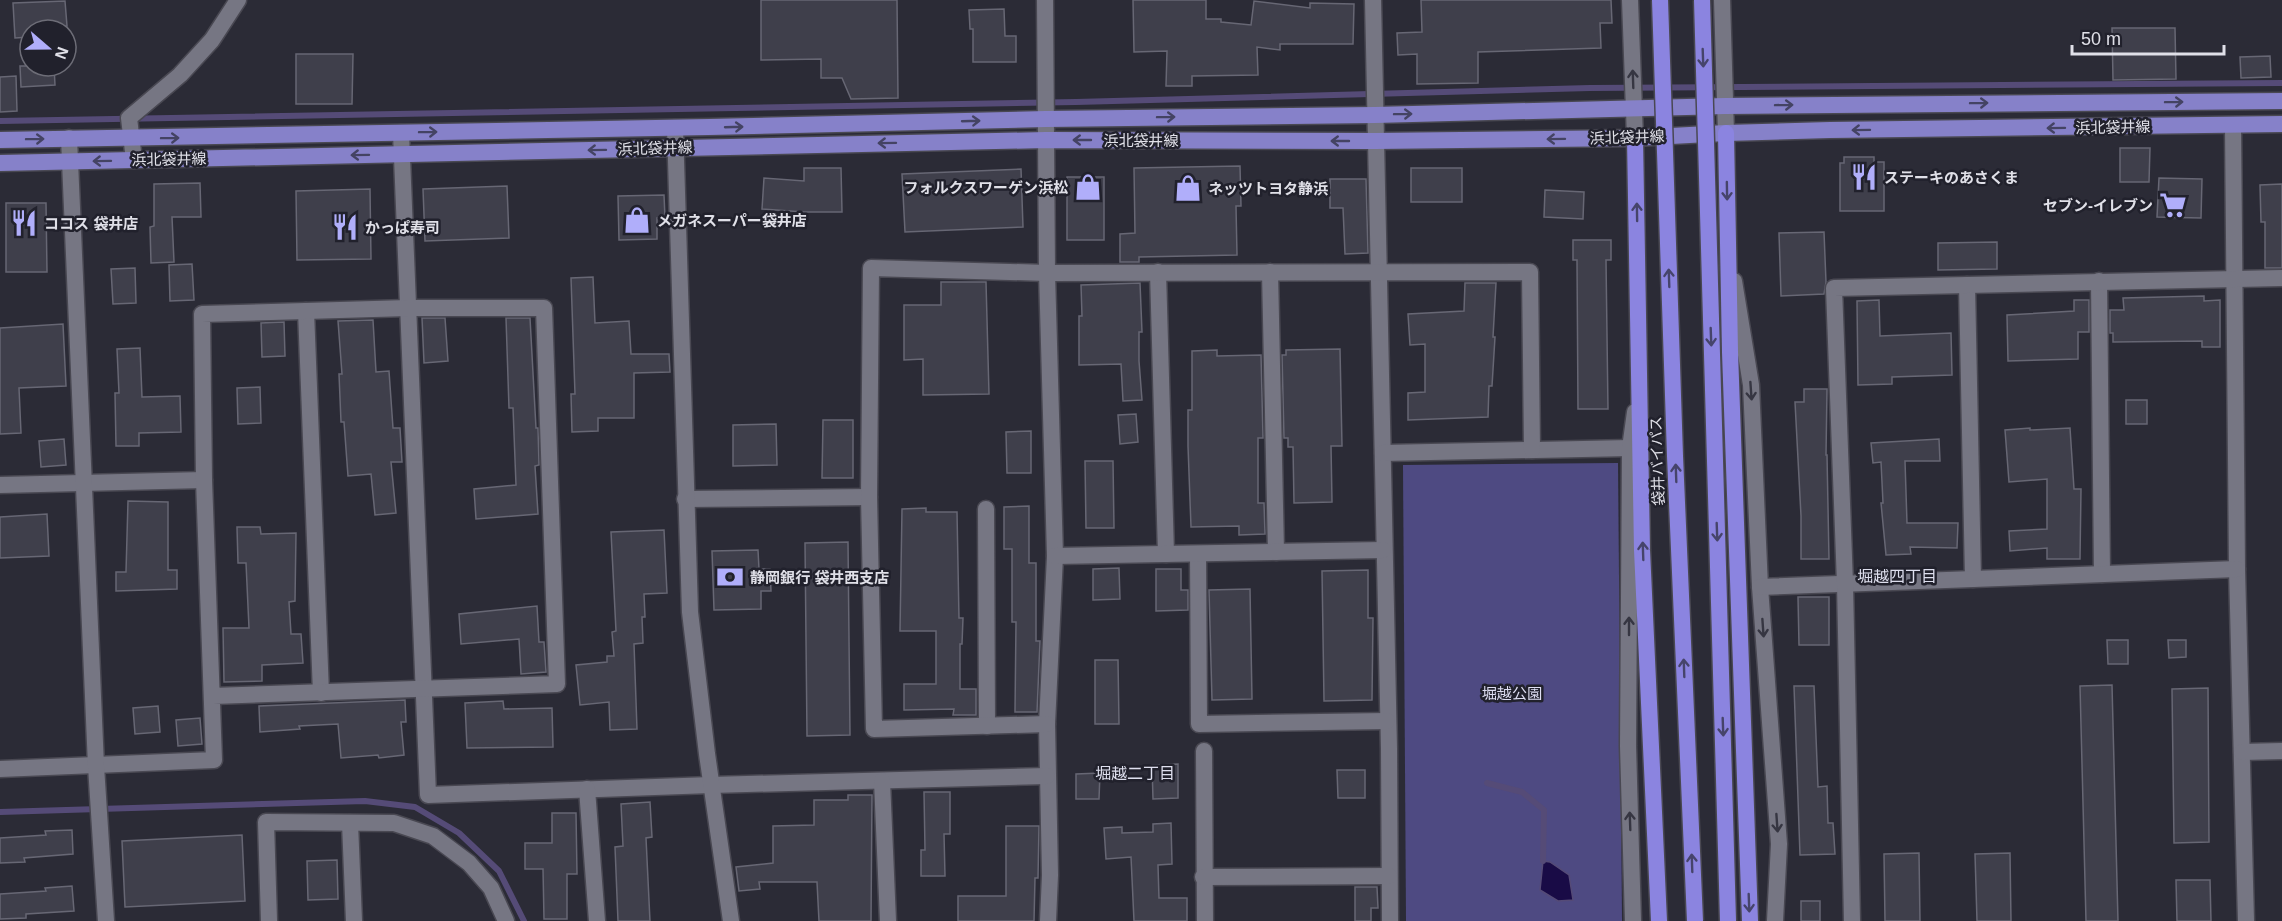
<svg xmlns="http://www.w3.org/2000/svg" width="2282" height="921" viewBox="0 0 2282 921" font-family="Arial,'Noto Sans JP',sans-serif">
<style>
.green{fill:#4e4a82}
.water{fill:#190b46;stroke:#554b77;stroke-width:1.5}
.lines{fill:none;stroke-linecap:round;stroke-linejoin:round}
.stream{stroke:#554b77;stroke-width:6}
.building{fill:#3f3f4b;stroke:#676774;stroke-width:1.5}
.minor-casing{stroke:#494852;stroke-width:19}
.tertiary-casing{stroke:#494852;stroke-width:19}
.primary-casing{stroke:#494852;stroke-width:19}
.trunk-casing{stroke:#494852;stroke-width:19}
.minor{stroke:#767683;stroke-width:16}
.tertiary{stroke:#767683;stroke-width:16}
.primary{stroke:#8681c9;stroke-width:16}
.trunk{stroke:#8b84e0;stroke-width:16}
.trunk-bridge-casing{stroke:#494852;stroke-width:19;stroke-linecap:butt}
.trunk-bridge{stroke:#8b84e0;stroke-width:16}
.oneway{stroke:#46446b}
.oneway2{stroke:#363642}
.oneway3{stroke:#444363}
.labels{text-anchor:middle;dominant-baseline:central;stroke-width:5;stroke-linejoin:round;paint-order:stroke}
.street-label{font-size:15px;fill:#e0e0e8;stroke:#21212c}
.poi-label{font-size:15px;font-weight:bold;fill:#e0e0e8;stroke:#21212c;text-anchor:start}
.park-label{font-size:15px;fill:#dedef2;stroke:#21212c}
.neighbourhood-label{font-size:16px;fill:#dedfee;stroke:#21212c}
</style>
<rect width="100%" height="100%" fill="#2b2b36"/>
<polygon class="green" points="1618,463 1622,921 1406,921 1403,465"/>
<polygon class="water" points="1543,861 1550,862 1569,875 1573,900 1558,901 1540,890"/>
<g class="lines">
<g class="stream">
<polyline points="0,121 1076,102 1590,88 2282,83"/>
<polyline points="1487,783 1522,792 1544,810 1543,861"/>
<polyline points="0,812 365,801 415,807 459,833 499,871 524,921"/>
</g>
</g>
<g class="building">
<polygon points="761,0 897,0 898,98 851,99 842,78 821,78 821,59 761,60"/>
<polygon points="1133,0 1206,0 1206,19 1221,19 1221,22 1251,25 1254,1 1310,8 1310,3 1354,4 1353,44 1280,44 1280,50 1257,47 1258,75 1192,76 1192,86 1166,86 1167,51 1134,52"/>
<polygon points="1421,0 1611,0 1612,23 1600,23 1601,48 1478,52 1478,83 1417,84 1417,54 1398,55 1397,33 1422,32"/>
<polygon points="65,1 67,26 48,27 48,30 30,30 30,37 15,38 13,3"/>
<polygon points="1004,9 1005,36 1016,36 1016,62 973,62 973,29 970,29 969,10"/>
<polygon points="2112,28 2175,28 2176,79 2113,80"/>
<polygon points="296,54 353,54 352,104 296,104"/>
<polygon points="2270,56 2271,77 2241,78 2240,57"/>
<polygon points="20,66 54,66 55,85 21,87"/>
<polygon points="16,76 17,111 0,112 0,77"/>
<polygon points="2120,148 2150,148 2149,182 2120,182"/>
<polygon points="1844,157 1874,157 1874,162 1884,162 1884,211 1840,211 1840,163 1844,163"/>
<polygon points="1240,166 1241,206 1236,206 1237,255 1139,257 1139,262 1120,262 1120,234 1135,233 1134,168"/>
<polygon points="804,168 841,168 842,212 804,212 762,209 764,178 804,181"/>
<rect x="1411" y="168" width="51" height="34"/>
<polygon points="1021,169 1023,227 905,232 902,174"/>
<rect x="1067" y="177" width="37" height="63"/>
<polygon points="2159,178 2202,179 2201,218 2157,217"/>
<polygon points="1330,179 1366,179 1368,253 1345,254 1343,208 1330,208"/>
<polygon points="200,183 201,217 172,217 174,262 151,263 150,227 154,226 154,184"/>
<polygon points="2282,184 2282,268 2265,268 2265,222 2261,222 2260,185"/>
<polygon points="507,186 509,238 425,241 423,189"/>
<polygon points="370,189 371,259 297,260 296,191"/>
<polygon points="1545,190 1584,192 1583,219 1544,217"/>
<polygon points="664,195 665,218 657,218 657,239 619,240 618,196"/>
<polygon points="6,203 46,203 47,272 6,272"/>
<polygon points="1824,232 1826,282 1824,294 1781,296 1779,233"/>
<polygon points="1573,240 1611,240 1611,260 1606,260 1608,409 1578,409 1577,260 1573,260"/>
<polygon points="1997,242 1997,269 1938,270 1938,243"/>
<polygon points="192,264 194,300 170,301 169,265"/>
<polygon points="135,268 136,303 113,304 111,269"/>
<polygon points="593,277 595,323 629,321 631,354 669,354 670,372 634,373 634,418 598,418 598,431 572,432 571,394 575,394 571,278"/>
<polygon points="941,282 986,282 989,394 923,395 923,359 904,360 904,305 941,305"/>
<polygon points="1140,283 1142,332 1139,332 1139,361 1142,400 1123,401 1121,364 1079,365 1079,316 1082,316 1081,285"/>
<polygon points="1465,283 1496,283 1493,337 1495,337 1492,386 1489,386 1488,417 1408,420 1408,393 1425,392 1425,344 1410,345 1408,314 1464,311"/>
<polygon points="2204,296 2204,301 2220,300 2220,347 2202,347 2202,341 2113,342 2113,333 2110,333 2110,310 2124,310 2123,298"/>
<polygon points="1879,300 1880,336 1951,333 1952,375 1892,377 1892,384 1858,385 1857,301"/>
<polygon points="2074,300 2089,300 2089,332 2078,332 2078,359 2008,361 2007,315 2074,311"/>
<polygon points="422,318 445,318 448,361 424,363"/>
<polygon points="506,318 530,318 536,428 538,428 539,465 535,466 538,514 476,519 474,489 516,485 513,408 509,408"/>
<polygon points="373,320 376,372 389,371 393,428 400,428 402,462 391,462 396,513 375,515 371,474 348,476 344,422 341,422 339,374 342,374 338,321"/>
<polygon points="284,322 285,356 262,357 261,323"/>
<polygon points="63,324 66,386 19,388 21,433 0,434 0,328"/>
<polygon points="140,348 142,397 180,396 181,432 139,433 139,446 116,446 115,393 119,393 117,349"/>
<polygon points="1340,349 1342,446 1331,446 1332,502 1294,503 1293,447 1288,447 1288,438 1284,438 1282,355 1286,355 1286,350"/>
<polygon points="1217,350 1217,356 1261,355 1263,438 1258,438 1258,503 1264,503 1265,534 1239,535 1239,526 1191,527 1188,446 1188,410 1192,410 1192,351"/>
<polygon points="260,387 261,423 238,424 237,388"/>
<polygon points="1804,389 1827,389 1826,455 1827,455 1829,559 1801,559 1801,516 1795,402 1804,402"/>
<rect x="2126" y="400" width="21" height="24"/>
<polygon points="1136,414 1138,442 1120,444 1118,415"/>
<polygon points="823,420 853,420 853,478 822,478"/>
<polygon points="776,424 777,465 733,466 733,425"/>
<polygon points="2030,428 2030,430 2070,428 2074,489 2081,489 2080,559 2047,559 2047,548 2010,551 2009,531 2047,529 2047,479 2009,482 2005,430"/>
<polygon points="1031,431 1031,473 1007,473 1006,432"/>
<polygon points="64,439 66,465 41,467 39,441"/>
<polygon points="1939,439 1940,461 1905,461 1907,523 1958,523 1957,548 1910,547 1911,554 1886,555 1881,503 1883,503 1881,462 1873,463 1871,443"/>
<polygon points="1085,461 1113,461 1114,528 1086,528"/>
<polygon points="128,501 168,502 168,570 177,570 177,589 116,591 116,572 126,572"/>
<polygon points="1029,506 1029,563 1036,563 1036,641 1040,641 1037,712 1015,712 1016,622 1012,622 1012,549 1004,549 1004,507"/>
<polygon points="926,508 926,512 957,512 959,618 963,618 962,644 960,644 960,689 976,689 976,715 953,715 954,709 904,710 904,684 936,684 936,631 900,631 902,509"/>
<polygon points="47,514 49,556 0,558 0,517"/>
<polygon points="237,527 260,527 261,534 296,533 295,601 289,602 291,634 301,634 303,663 262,665 262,681 224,682 223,628 249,628 246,563 238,563"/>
<polygon points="664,530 667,593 644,594 645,617 642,617 643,643 634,644 637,729 610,730 609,702 580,705 576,665 607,662 607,656 614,656 612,632 616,631 611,532"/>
<polygon points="848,542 850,735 807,736 805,543"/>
<polygon points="758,550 759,569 770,569 771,591 761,591 761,609 714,610 712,551"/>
<polygon points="1119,568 1120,599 1093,600 1093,569"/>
<polygon points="1156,569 1181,569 1181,590 1188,590 1188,610 1156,611"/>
<polygon points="1368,570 1368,618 1373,618 1372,700 1324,701 1322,571"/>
<polygon points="1250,589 1252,699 1212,700 1209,590"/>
<polygon points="1798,597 1829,597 1829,645 1799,645"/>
<polygon points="537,606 539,642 544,642 546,672 521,674 519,639 461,644 459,614"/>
<polygon points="2107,640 2128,640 2128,664 2108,664"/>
<polygon points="2168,640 2186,640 2186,657 2169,658"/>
<polygon points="1095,660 1118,660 1119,724 1095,724"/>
<polygon points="2112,685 2118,921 2086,921 2080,686"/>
<polygon points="1794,686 1814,686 1818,787 1827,786 1828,823 1833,823 1835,854 1800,855"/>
<polygon points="2208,688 2209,842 2174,843 2172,689"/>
<polygon points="405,700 406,722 401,722 404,755 379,758 378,755 341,758 338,724 299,726 300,729 260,732 259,706"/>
<polygon points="503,701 504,709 552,708 553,747 467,748 465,703"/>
<polygon points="158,706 160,732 135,734 133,708"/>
<polygon points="200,718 202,744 178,746 176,720"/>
<polygon points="1178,764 1178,798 1153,799 1152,765"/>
<polygon points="1337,770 1365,770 1365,798 1338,798"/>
<polygon points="1100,773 1099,799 1076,799 1076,774"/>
<polygon points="924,792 950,792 950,834 944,834 945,876 921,876 921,850 925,850"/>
<polygon points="848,795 872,795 871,921 819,921 817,882 759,882 760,889 739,891 736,867 773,863 773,826 814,825 814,800 848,800"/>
<polygon points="650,802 652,837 646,838 650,921 618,921 615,847 623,846 621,804"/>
<polygon points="552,813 576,813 577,874 567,874 567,919 544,919 543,869 525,869 525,843 552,843"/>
<polygon points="1171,823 1172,864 1158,865 1159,898 1187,898 1187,921 1134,921 1131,857 1106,859 1104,828 1122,827 1122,833 1153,832 1153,824"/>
<polygon points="1006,826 1039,826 1038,878 1035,878 1034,921 958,921 958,896 1006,896"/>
<polygon points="72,830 73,854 24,858 25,862 0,863 0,838 46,835 45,831"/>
<polygon points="242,835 245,901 125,907 122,841"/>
<polygon points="1919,853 1920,921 1885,921 1884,854"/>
<polygon points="2010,853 2011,921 1977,921 1975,854"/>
<polygon points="337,860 338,899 308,900 307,861"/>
<polygon points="2176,880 2210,880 2211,921 2177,921"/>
<polygon points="72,886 74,911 26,914 26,918 0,919 0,894 46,891 45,888"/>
<polygon points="1355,887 1377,887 1378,908 1371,908 1371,921 1355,921"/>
<rect x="1801" y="901" width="19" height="20"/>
</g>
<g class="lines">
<defs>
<g id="minor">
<polyline points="1045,0 1047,273 1055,556 1047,724 1050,875 1048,921"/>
<polyline points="1373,0 1389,749 1390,921"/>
<polyline points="2233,126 2237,569 2246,921"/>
<polyline points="401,133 428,795 711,785 1047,776"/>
<polyline points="134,160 129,118 180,75 212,40 238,0"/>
<polyline points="1158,272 1166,554"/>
<polyline points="1270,272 1276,552"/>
<polyline points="1734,281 1751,385 1760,587 1779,844 1775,921"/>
<polyline points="2099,281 2102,574"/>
<polyline points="1967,285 1973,579"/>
<polyline points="306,311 321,693"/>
<polyline points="1383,453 1630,448"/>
<polyline points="0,485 204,480"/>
<polyline points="685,499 869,497"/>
<polyline points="986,509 987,726"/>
<polyline points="1198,554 1199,724 1387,721"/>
<polyline points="1055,556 1383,550"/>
<polyline points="1760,587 2237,569"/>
<polyline points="1047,724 874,729 869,497 871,268 1047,273 1530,272 1532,450"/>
<polyline points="1204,751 1205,921"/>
<polyline points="2242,752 2282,751"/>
<polyline points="0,769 214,760 204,480 202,314 408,308 544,308 557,684 213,696"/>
<polyline points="882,781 888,921"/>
<polyline points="587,789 597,921"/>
<polyline points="350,823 354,921"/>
<polyline points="1203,877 1389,876"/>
<polyline points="269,921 266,822 394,823 433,836 469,863 491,888 506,921"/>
<polyline points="1633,921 1628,746 1630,448 1635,412"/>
<polyline points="1852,921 1845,584 1834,288 2282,278"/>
</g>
<g id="tertiary">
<polyline points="1630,0 1635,138"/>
<polyline points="1722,0 1726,133"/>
<polyline points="675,128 690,612 707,754 731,921"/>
<polyline points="69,138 96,766 106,921"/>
</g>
<g id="primary">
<polyline points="0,140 709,127 1046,119 1375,115 1725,106 2282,101"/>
<polyline points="0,163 1046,140 1375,141 1635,138 1726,133 1830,130 2282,124"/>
</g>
<g id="trunk">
<polyline points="1726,133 1730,352 1750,921"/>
<polyline points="1635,138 1642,550 1659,921"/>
</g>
</defs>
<use href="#minor" class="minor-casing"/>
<use href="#tertiary" class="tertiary-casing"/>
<use href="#primary" class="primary-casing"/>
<use href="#trunk" class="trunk-casing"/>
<use href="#minor" class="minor"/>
<use href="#tertiary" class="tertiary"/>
<use href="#primary" class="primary"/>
<use href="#trunk" class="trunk"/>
<defs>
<g id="trunk-bridge">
<polyline points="1660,0 1675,456 1695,921"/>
<polyline points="1702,0 1728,921"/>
</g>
</defs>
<use href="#trunk-bridge" class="trunk-bridge-casing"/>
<use href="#trunk-bridge" class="trunk-bridge"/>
</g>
<defs><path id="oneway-shaft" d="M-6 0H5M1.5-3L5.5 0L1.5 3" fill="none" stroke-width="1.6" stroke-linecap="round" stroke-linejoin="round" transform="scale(1.5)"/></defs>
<g class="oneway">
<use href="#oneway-shaft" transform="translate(1703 58) rotate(88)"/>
<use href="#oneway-shaft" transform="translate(1727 191) rotate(89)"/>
<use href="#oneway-shaft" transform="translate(1637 212) rotate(-91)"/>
<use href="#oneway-shaft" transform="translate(1669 278) rotate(-92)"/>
<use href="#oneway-shaft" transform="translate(1711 337) rotate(88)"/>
<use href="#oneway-shaft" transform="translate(1676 473) rotate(-92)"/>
<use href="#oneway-shaft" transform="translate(1717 532) rotate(88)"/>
<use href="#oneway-shaft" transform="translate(1643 551) rotate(-92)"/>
<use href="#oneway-shaft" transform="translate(1684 668) rotate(-92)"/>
<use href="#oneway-shaft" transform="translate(1723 727) rotate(88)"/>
<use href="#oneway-shaft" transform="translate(1692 863) rotate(-92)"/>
<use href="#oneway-shaft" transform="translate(1749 903) rotate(88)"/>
</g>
<g class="oneway2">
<use href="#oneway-shaft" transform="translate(1633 79) rotate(-92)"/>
<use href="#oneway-shaft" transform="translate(1751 391) rotate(86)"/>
<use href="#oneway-shaft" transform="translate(1629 626) rotate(-90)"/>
<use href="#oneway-shaft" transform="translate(1763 628) rotate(86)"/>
<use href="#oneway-shaft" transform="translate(1630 821) rotate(-92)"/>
<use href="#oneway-shaft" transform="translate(1777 823) rotate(86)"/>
</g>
<g class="oneway3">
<use href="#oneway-shaft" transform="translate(2174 102) rotate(-1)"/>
<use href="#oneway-shaft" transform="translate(1979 103) rotate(-1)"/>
<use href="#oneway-shaft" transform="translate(1784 105) rotate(-1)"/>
<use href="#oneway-shaft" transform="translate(1403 114) rotate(-1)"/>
<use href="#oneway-shaft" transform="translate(1166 117) rotate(-1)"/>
<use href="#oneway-shaft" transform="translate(971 121) rotate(-2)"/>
<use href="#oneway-shaft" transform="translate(734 127) rotate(-2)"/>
<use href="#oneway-shaft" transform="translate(2056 128) rotate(179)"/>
<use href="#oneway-shaft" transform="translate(1861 130) rotate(179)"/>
<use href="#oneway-shaft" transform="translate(428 132) rotate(-1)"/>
<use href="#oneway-shaft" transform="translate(170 138) rotate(-1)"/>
<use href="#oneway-shaft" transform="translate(35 139) rotate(-1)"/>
<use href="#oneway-shaft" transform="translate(1556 139) rotate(179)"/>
<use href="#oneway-shaft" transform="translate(1082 140) rotate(-180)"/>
<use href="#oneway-shaft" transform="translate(1340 141) rotate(-180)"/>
<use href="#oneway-shaft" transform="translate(887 143) rotate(179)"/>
<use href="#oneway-shaft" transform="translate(597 150) rotate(179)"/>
<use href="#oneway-shaft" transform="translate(360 155) rotate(179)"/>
<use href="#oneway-shaft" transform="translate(102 161) rotate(179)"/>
</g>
<defs>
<symbol id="restaurant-bare" viewBox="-9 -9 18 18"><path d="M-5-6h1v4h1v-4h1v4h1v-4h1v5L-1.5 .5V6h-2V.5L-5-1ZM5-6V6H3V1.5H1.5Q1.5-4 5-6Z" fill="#b0aefa" stroke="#21212c" stroke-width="2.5" paint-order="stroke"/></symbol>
<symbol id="shop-bare" viewBox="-9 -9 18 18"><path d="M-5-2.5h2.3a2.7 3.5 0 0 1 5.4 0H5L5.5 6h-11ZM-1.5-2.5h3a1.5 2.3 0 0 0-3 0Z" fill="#b0aefa" stroke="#21212c" stroke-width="2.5" paint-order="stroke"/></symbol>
<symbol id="supermarket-bare" viewBox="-9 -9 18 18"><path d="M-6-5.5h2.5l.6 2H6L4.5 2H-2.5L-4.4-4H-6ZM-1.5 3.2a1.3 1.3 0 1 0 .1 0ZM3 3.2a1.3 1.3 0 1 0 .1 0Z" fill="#b0aefa" stroke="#21212c" stroke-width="2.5" paint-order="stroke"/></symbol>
<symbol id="bank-bare" viewBox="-9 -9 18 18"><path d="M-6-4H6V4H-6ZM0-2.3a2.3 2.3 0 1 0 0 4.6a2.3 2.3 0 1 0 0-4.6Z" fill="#b0aefa" stroke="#21212c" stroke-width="2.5" paint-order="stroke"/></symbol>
</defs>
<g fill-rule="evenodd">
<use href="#restaurant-bare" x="1845" y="158" width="38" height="38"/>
<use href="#shop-bare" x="1069" y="168" width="38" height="38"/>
<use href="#shop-bare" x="1169" y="169" width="38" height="38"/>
<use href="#supermarket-bare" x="2154" y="186" width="38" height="38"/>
<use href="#shop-bare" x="618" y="201" width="38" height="38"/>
<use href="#restaurant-bare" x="5" y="204" width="38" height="38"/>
<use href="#restaurant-bare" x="326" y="208" width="38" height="38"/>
<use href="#bank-bare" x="711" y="558" width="38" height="38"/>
</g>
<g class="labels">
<g class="street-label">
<text transform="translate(2113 127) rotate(-1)">浜北袋井線</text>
<text transform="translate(1627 137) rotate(-2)">浜北袋井線</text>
<text x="1141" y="140">浜北袋井線</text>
<text transform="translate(655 148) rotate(-2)">浜北袋井線</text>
<text transform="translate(169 159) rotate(-1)">浜北袋井線</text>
<text transform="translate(1657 461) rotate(-92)">袋井バイパス</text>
</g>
<g class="poi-label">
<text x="1884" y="177">ステーキのあさくま</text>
<text x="1068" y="187" text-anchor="end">フォルクスワーゲン浜松</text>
<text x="1208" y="188">ネッツトヨタ静浜</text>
<text x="2153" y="205" text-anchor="end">セブン-イレブン</text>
<text x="657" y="220">メガネスーパー袋井店</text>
<text x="44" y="223">ココス 袋井店</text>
<text x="365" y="227">かっぱ寿司</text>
<text x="750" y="577">静岡銀行 袋井西支店</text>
</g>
<g class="park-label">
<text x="1512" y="693">堀越公園</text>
</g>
<g class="neighbourhood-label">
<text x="1897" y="576">堀越四丁目</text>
<text x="1135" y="773">堀越二丁目</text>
</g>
</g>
<g transform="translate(48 48) rotate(110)"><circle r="28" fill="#21212c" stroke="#6d6d77" stroke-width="1.5"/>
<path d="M0-4.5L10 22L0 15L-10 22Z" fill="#b0aefa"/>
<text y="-9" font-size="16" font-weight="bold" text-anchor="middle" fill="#e0e0e8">N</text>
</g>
<path d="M2072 45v9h152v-9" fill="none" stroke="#e0e0e8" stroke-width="3"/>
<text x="2081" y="45" font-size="18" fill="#e0e0e8" stroke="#21212c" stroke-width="4.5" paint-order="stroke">50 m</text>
</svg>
